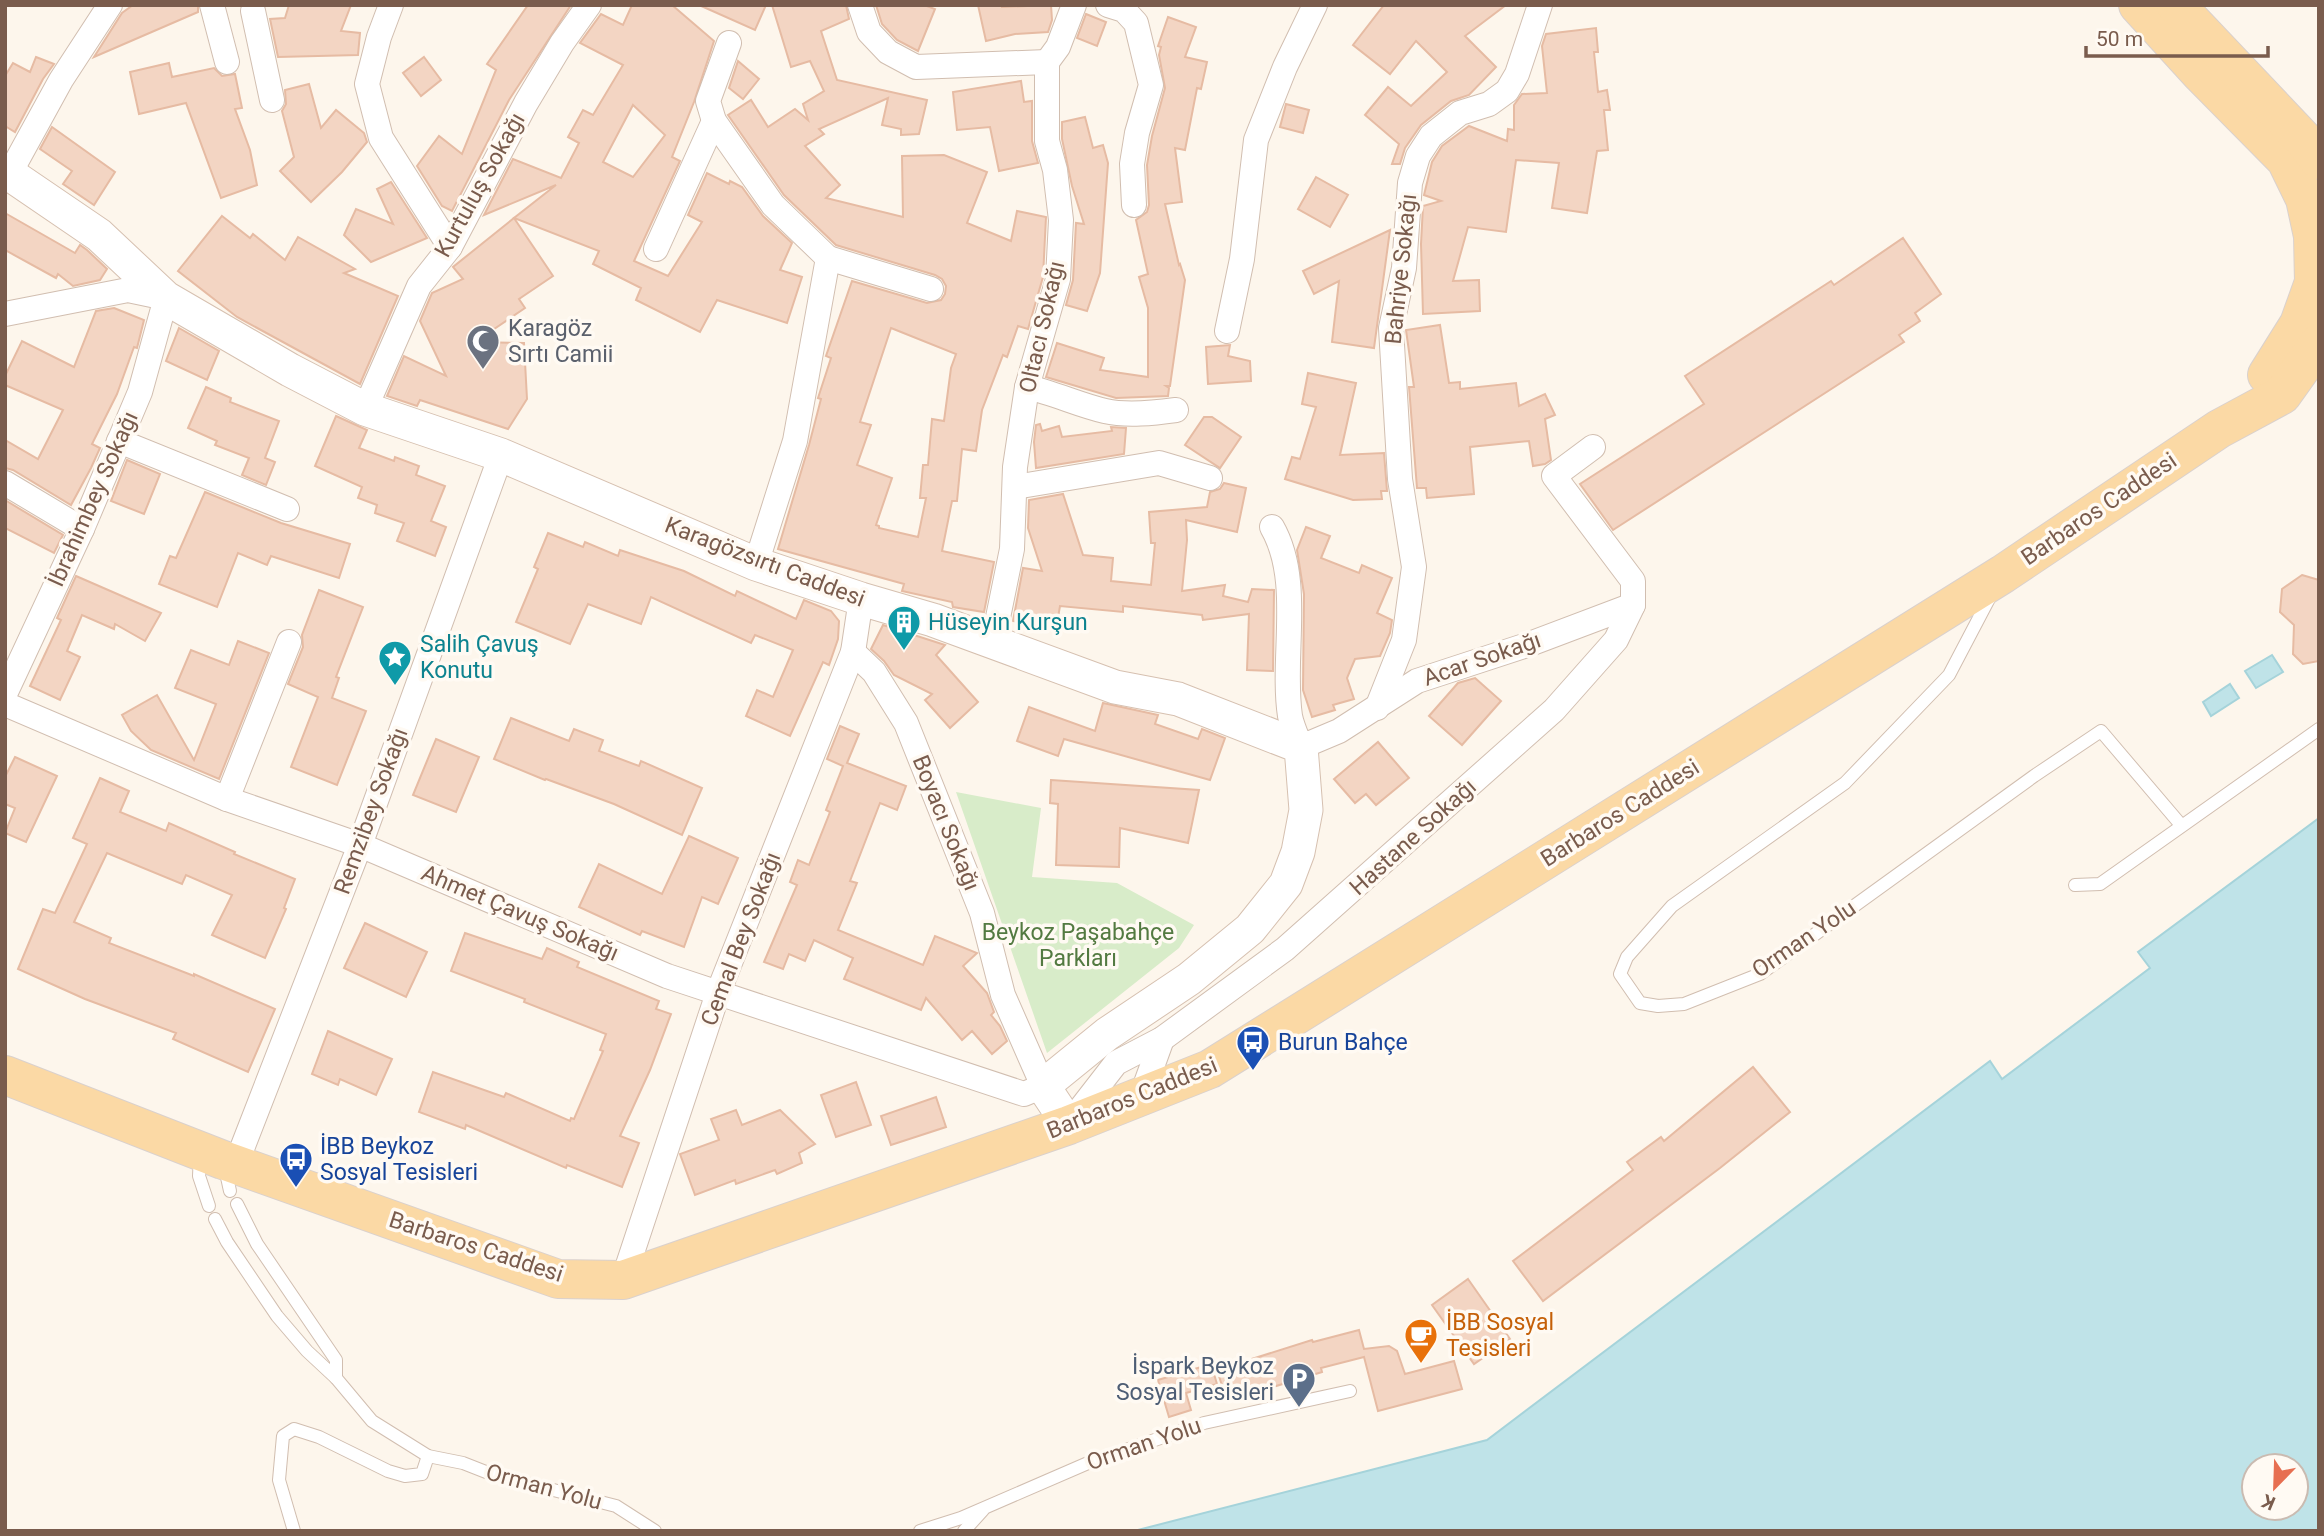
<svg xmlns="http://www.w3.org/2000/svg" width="2324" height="1536" viewBox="0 0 2324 1536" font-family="Roboto,sans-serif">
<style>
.green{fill:#d8ecc9}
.water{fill:#bfe3e8;stroke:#a5d3da;stroke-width:2;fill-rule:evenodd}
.building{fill:#f3d5c3;stroke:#e6bba3;stroke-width:2;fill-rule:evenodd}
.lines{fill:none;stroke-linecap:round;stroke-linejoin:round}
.lane-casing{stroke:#d1beb0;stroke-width:14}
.street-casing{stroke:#d1beb0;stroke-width:26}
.secondary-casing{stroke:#d6c0b0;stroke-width:35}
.primary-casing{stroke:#dad1cd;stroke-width:40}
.lane{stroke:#fff;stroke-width:12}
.street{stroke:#fff;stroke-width:24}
.secondary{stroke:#fff;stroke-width:33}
.primary{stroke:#fbd9a5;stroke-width:38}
.labels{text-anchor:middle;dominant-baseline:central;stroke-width:7;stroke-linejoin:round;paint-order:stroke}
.street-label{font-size:23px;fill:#7a5c4d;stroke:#fffaf3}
.worship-label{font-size:23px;fill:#5b616d;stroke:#fffaf3;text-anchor:start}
.culture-label{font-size:23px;fill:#0d838f;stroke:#fffaf3;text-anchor:start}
.park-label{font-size:23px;fill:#537a41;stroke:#fffaf3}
.transit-label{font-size:23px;fill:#164399;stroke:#fffaf3;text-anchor:start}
.food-label{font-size:23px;fill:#c56008;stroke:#fffaf3;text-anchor:start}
.service-label{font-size:23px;fill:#4e5e75;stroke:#fffaf3;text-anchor:end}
</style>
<rect width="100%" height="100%" fill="#fdf6ec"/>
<polygon class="green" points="956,792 1041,808 1032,877 1117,883 1194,925 1179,948 1047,1053"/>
<g class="water">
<polygon points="2272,655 2283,672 2256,688 2245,671"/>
<polygon points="2230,684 2239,698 2211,716 2203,702"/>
<path d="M2319,818V1531H1134L1487,1440L1990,1061L2002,1079L2150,968L2138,952ZM2254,1466H2296V1508H2254Z"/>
</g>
<g class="building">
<polygon points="133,5 198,5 198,12 94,57 122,13"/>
<polygon points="289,5 351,5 341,31 360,33 358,55 278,57 270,19 285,18"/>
<polygon points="528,5 571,5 509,100 452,211 442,206 417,166 439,136 462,154 496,70 487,64"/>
<path d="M632,5H672L714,41L694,102L672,157L680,161L634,261L668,276L702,222L688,215L707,173L729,184L730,181L742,187L763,216L792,243L780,270L802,277L787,323L717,300L700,332L636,300L641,288L593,264L599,251L514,218L556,185L484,215L513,159L561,178L579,143L568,137L583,110L593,115L623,65L580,43L601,14L623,25ZM633,105L665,135L633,177L603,162Z"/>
<polygon points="699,5 766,5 755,30"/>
<path d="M772,5H846L849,19L821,31L837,80L927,100L919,134L901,135V129L882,125L888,98L819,129L824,134L805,146L840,185L826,198L903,217L902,156L944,155L987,172L967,223L1011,241L1017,211L1046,217L1043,277L1028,329L1018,326L1007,357L1003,355L982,410L976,451L962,449L957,501H952L942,551L994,562L984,612L953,607L952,602L902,591L904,584L778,549L809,445L821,399L818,398L831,358L826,356L852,281L927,303L941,300L945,294L946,286L942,279L935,275L836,245L784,195L728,115L751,100L768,127L795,109L808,120L803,104L824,91L810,61L791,67ZM891,328L956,354L951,368L944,421L932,419L928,465H923L920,498H926L918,537L879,528V526L876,525L892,478L857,465L871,425L860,422Z"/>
<polygon points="876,5 924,5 935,9 918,51 897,40 882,24"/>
<polygon points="978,5 1002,5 1002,7 1051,5 1052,20 1048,32 1015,34 986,41"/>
<polygon points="1384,5 1506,5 1465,36 1496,67 1469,95 1451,101 1421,125 1405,148 1400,164 1392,164 1399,144 1365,115 1388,87 1411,106 1447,72 1416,41 1390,74 1353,45"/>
<polygon points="1086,14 1106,22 1097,46 1077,38"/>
<polygon points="1168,17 1196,27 1185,57 1207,62 1201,89 1197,88 1185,150 1175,148 1182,202 1165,204 1179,265 1180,264 1185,280 1170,386 1166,386 1169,388 1168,396 1116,398 1046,377 1057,343 1104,358 1100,370 1148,377 1148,308 1139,277 1148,274 1136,220 1147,212 1149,205 1147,165 1152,136 1165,88 1159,55 1161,47 1158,46"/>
<polygon points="1596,28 1598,52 1594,52 1598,92 1607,90 1610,110 1604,110 1608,150 1597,151 1587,213 1552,208 1559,163 1516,160 1506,232 1468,227 1453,281 1479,280 1480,311 1423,314 1421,244 1423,206 1441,201 1424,195 1432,162 1442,146 1469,126 1507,141 1508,129 1514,130 1514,105 1522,94 1547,93 1542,46 1546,34"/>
<polygon points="36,57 54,64 43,79 15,132 5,126 5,76 13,63 30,72"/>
<polygon points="424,57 441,80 421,96 403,73"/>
<polygon points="738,61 759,79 743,99 729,88"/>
<polygon points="169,63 172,77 214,68 222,76 235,74 242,108 235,109 250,150 257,185 221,198 186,103 139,114 130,72"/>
<polygon points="1021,81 1024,102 1032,101 1032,141 1038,163 999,171 990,127 957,130 953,92"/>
<polygon points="309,84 321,128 336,110 364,133 367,142 342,172 311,202 280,171 294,157 282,111 286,104 285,90"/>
<polygon points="1286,104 1309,110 1303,133 1280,127"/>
<polygon points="1085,117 1093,148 1103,145 1108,163 1100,273 1087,311 1066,305 1073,280 1076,223 1084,224 1072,186 1062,139 1062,122"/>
<polygon points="52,127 115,172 94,205 63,184 72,171 40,149"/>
<polygon points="1316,177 1348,195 1330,227 1298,209"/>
<polygon points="391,182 427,238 371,262 344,235 356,209 393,224 377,189"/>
<polygon points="5,213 75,253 80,245 87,250 107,269 100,280 73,286 58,274 56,278 5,250"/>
<polygon points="222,216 250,238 253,234 285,260 298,237 355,269 344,273 398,296 360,384 237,317 178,271"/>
<polygon points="514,218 553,276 519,299 525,308 475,342 524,343 527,399 508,429 420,400 417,406 387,396 404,356 446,376 420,321 432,293 463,279 453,267"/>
<polygon points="1390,230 1374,348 1332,342 1339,281 1314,294 1303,271"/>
<polygon points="1903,238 1941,294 1915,313 1920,321 1899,335 1904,342 1613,530 1580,484 1704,404 1685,376 1831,281 1834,285"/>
<polygon points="114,308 144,320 137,348 134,347 117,394 92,444 100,448 91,468 71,505 13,470 5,468 5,440 38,459 63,410 5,385 5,376 22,341 74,367 96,311"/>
<polygon points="1440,325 1449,383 1460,382 1460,389 1516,383 1519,406 1545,394 1555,415 1545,419 1551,460 1545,464 1533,466 1529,441 1470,447 1474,494 1427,498 1426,488 1417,488 1409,387 1414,387 1406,330"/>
<polygon points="179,328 219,351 207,380 166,361"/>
<polygon points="1230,345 1228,356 1250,361 1251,381 1208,384 1206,347"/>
<polygon points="1308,373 1356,383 1340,455 1384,453 1387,491 1381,491 1382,499 1353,500 1285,479 1292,457 1300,459 1316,407 1302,404"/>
<polygon points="206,387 231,398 230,402 279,421 265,458 275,462 266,485 242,475 249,458 215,445 217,441 188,428"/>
<polygon points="336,416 367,430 359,448 394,461 395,457 419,466 416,475 445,486 431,521 446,527 435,556 397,541 404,523 375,513 377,505 358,498 362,487 315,466"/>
<polygon points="1204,417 1212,417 1241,437 1220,468 1185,445"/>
<polygon points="1040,424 1042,431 1059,426 1062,437 1112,431 1111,427 1126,428 1124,454 1036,468 1034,442 1036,425"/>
<polygon points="127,460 160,474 144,514 111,501"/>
<polygon points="1224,483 1246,488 1237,532 1186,520 1187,540 1182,591 1225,585 1223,596 1248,602 1252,589 1274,590 1273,671 1247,670 1249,614 1203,620 1202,615 1123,606 1123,612 1060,606 1056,629 1013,621 1023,568 1042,571 1028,528 1029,500 1063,494 1083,555 1113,558 1111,581 1151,585 1155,543 1151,543 1149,512 1207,507 1210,492 1220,489"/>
<polygon points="205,492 281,523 350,544 339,578 271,556 267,565 238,553 217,607 159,584 170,556 176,558"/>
<polygon points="5,500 63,535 54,553 5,528"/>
<polygon points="1306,527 1330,536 1321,558 1359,573 1362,565 1392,578 1377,613 1392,620 1390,633 1380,656 1355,659 1347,678 1354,699 1333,705 1335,710 1312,717 1303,690 1304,594 1297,550"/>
<polygon points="548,533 583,547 585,542 618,556 620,550 684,571 735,596 737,591 796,619 804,600 831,611 839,621 838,639 829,665 823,662 790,736 746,716 757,690 773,697 793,650 755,635 751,643 651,597 641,624 588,604 570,644 516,622 538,569 534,567"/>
<polygon points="2302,575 2319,580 2319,661 2303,664 2293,654 2294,625 2280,612 2282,589"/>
<polygon points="76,576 161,613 145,641 115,624 114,629 82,615 67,651 80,657 60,700 30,686 61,620 57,618"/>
<polygon points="319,590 363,607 336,677 339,678 332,698 366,711 337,785 291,767 318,697 288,684 303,647 302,635"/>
<polygon points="883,625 945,645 936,655 978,702 950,728 925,700 932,694 894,675 884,661 871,649"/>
<polygon points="238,641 269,653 219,779 151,750 131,731 122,715 157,695 194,760 216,704 175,688 191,650 229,665"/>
<polygon points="1475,678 1501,701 1462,745 1429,716 1458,683"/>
<polygon points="1103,703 1158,715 1155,724 1198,739 1202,729 1225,738 1210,780 1064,739 1058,756 1017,741 1029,707 1095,731"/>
<polygon points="511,718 569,741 574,729 603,740 599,751 639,766 641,761 702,788 682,835 614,804 546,779 545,780 494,759"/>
<polygon points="840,726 859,734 847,763 906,786 897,810 880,803 850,881 857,883 838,930 923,965 935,936 977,953 963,966 987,993 994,1012 991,1015 1000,1026 1007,1041 992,1054 972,1031 962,1040 926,998 921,1010 844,979 853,958 814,940 805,961 789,954 783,969 764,962 797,885 790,882 798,860 809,865 830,812 826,810 843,766 827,759"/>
<polygon points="436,739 479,757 456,812 413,795"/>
<polygon points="1378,742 1409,778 1376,805 1366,794 1355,803 1334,779"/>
<polygon points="15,757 57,776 26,842 5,833 15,808 5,804 5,777"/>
<polygon points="100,778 129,791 120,812 166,831 169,823 235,852 234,854 295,879 284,908 286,909 265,958 212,935 232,895 186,875 182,884 107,853 74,922 111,938 109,943 194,976 194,974 275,1009 248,1072 173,1039 176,1033 85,999 18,969 43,909 55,913 87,844 73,838"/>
<polygon points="1051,780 1199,790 1188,843 1120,828 1119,867 1056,865 1058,804 1050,803"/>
<polygon points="689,836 738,858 718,904 702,897 684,947 642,931 640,935 579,907 599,864 662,894"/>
<polygon points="365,923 427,952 406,997 344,968"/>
<polygon points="465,933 542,959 547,948 579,962 577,967 659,1001 656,1009 671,1014 650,1070 620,1136 639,1143 622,1187 567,1165 566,1168 466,1125 465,1129 419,1112 433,1072 504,1097 506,1093 570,1121 571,1118 574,1119 603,1051 600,1050 606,1034 524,1002 525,999 451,971"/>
<polygon points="328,1031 392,1059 376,1095 340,1079 338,1085 312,1074"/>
<polygon points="1753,1067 1790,1112 1720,1168 1543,1301 1513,1261 1633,1170 1627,1162 1661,1137 1664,1141"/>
<polygon points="856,1082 871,1125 836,1137 821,1095"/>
<polygon points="936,1097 946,1127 891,1145 881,1116"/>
<polygon points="736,1110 742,1125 780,1110 815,1144 799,1153 802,1163 777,1174 775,1170 736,1184 735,1180 695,1195 680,1154 719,1140 711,1119"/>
<polygon points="1468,1279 1510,1339 1474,1364 1432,1305"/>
<polygon points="1359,1330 1364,1349 1389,1346 1397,1351 1405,1374 1454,1361 1462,1389 1378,1411 1364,1357 1321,1368 1322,1372 1227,1401 1217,1370 1312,1340 1313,1342"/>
<polygon points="1211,1364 1217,1384 1186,1393 1191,1410 1169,1417 1158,1380"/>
</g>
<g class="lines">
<defs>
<g id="lane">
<polyline points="1991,595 1949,675 1845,783 1672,906 1627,957 1620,974 1640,1003 1658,1006 1684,1004 1760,974 2034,776 2101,731 2181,825"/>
<polyline points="2075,885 2100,884 2319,729"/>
<polyline points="200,1154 199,1176 209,1206"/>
<polyline points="225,1168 230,1191"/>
<polyline points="237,1204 257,1244 336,1360 336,1378"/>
<polyline points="215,1219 227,1242 277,1316 307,1351 336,1378 372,1421 428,1456 463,1463 491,1474 616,1506 655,1531"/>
<polyline points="294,1531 279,1480 283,1436 294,1429 319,1437 388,1471 405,1476 422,1474 428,1456"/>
<polyline points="920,1531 961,1518 1088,1463 1204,1423 1350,1391"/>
<polyline points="964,1531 983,1510"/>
</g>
<g id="street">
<polyline points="212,5 227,62"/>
<polyline points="391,5 379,37 367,84 381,138 450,247"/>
<polyline points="860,5 869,32 888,52 916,67 1047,62"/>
<polyline points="1108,5 1124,10 1136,23 1151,85 1137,133 1132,164 1134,205"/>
<polyline points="253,11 272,100"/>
<polyline points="729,43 708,101 714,121 773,205 828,258 795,441 756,564"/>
<polyline points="10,173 61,80 110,5"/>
<polyline points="656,249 714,121"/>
<polyline points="828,258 931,289"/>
<polyline points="5,314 128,290 166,298 140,392 82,529 5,694"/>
<polyline points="1227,331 1242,259 1256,140 1285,67 1315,5"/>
<path d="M1027,387C1054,393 1079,405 1105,411C1127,416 1154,413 1176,410"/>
<polyline points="365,409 419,286 450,247 526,103 562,43 589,5"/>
<polyline points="119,441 287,509"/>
<polyline points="5,483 82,529"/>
<polyline points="1015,487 1159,463 1210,478"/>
<path d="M1272,527C1303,581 1281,656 1290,716C1292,726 1297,737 1301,747L1339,731L1417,681L1527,645L1633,605"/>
<polyline points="993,642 1012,549 1015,467 1027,387 1058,279 1061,220 1055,170 1047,141 1047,62 1058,47 1074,5"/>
<polyline points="5,704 227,799 360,845 667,976 1024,1094 1043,1086 1003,995 982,913 906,723 874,672 853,652"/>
<polyline points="1377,708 1404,640 1414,567 1400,479 1391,328 1404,268 1410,183 1418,156 1431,136 1460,113 1489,104 1507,91 1517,74 1540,5"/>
<polyline points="227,799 289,642"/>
<polyline points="1141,1097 1162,1039"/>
<polyline points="1071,1121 1116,1063 1162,1039 1285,949 1554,710 1616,640 1633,605 1633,581 1554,476 1593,447"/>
<polyline points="236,1164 360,845 501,455"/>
<polyline points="623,1280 718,993 853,652 861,599"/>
</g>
<polyline id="secondary" points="5,171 99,235 166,298 290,370 365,409 501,455 756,564 861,599 933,620 1115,687 1178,699 1301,747 1306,810 1298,852 1286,884 1250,929 1189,979 1107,1034 1043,1086 1069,1125"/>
<g id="primary">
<polyline points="2138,5 2201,74 2286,160 2305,199 2313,236 2314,282 2299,324 2267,375"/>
<polyline points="2176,5 2304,140 2319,160"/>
<polyline points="5,1075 223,1160 558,1279 623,1280 1069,1125 1210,1069 2003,574 2219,429 2282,395 2319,343"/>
</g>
</defs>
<use href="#lane" class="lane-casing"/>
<use href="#street" class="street-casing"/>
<use href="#secondary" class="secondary-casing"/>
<use href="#primary" class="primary-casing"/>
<use href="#lane" class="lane"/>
<use href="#street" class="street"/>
<use href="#secondary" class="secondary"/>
<use href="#primary" class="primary"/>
</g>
<defs>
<symbol id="mosque-pin" viewBox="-11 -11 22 30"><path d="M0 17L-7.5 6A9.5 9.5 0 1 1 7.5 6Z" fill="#6b7280" stroke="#fffaf3"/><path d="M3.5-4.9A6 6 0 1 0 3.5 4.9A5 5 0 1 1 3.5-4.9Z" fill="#fff"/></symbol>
<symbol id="building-pin" viewBox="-11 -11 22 30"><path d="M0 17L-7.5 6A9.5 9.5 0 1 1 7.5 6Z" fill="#0f9aa8" stroke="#fffaf3"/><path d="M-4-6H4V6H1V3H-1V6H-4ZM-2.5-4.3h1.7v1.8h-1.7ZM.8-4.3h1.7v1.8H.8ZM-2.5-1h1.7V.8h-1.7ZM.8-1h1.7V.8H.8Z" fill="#fff"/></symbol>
<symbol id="sight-pin" viewBox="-11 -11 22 30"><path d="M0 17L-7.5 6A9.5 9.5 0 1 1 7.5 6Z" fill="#0f9aa8" stroke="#fffaf3"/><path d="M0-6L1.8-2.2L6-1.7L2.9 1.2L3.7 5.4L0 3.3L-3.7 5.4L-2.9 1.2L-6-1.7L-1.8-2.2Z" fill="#fff"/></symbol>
<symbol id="bus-pin" viewBox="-11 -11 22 30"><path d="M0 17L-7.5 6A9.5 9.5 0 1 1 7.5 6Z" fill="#1a4fb4" stroke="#fffaf3"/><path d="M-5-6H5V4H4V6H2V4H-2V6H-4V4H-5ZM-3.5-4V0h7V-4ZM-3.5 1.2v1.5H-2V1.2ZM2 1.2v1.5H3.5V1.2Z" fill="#fff"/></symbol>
<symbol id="cafe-pin" viewBox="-11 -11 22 30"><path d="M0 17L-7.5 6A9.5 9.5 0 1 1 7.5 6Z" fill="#e8710a" stroke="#fffaf3"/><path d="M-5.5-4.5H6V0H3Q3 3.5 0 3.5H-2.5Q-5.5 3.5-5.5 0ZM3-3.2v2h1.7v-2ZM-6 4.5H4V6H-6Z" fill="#fff"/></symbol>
<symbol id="parking-pin" viewBox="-11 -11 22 30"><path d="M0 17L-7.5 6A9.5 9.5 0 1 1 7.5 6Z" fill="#5c6f8a" stroke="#fffaf3"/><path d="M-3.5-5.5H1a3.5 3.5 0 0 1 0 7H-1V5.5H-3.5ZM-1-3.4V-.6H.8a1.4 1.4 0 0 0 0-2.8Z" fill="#fff"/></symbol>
</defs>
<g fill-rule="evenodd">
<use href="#mosque-pin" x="464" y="322" width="38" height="52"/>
<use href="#building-pin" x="885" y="603" width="38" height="52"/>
<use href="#sight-pin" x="376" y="638" width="38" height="52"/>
<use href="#bus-pin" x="1234" y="1023" width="38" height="52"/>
<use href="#bus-pin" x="277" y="1140" width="38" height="52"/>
<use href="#cafe-pin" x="1402" y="1316" width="38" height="52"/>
<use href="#parking-pin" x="1280" y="1360" width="38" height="52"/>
</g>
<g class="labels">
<g class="street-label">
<text transform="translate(480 185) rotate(-61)">Kurtuluş Sokağı</text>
<text transform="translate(1401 269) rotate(-84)">Bahriye Sokağı</text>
<text transform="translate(1042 327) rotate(-77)">Oltacı Sokağı</text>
<text transform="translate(93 499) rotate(-66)">İbrahimbey Sokağı</text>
<text transform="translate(2099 509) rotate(-34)">Barbaros Caddesi</text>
<text transform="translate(765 562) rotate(21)">Karagözsırtı Caddesi</text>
<text transform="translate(1482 659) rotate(-19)">Acar Sokağı</text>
<text transform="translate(371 811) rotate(-70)">Remzibey Sokağı</text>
<text transform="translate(1620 813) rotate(-32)">Barbaros Caddesi</text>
<text transform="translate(946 823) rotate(68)">Boyacı Sokağı</text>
<text transform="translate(1413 837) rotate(-42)">Hastane Sokağı</text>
<text transform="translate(520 913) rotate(23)">Ahmet Çavuş Sokağı</text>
<text transform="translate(741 939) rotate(-69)">Cemal Bey Sokağı</text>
<text transform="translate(1804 939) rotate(-34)">Orman Yolu</text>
<text transform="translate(1132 1098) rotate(-22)">Barbaros Caddesi</text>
<text transform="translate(476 1247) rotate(18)">Barbaros Caddesi</text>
<text transform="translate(1144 1444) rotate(-19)">Orman Yolu</text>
<text transform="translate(544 1487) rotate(15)">Orman Yolu</text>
</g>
<g class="worship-label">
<text x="508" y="328">Karagöz<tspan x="508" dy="26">Sırtı Camii</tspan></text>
</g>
<g class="culture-label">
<text x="928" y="622">Hüseyin Kurşun</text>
<text x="420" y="644">Salih Çavuş<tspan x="420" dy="26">Konutu</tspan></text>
</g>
<g class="park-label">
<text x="1078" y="932">Beykoz Paşabahçe<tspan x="1078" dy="26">Parkları</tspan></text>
</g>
<g class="transit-label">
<text x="1278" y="1042">Burun Bahçe</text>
<text x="320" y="1146">İBB Beykoz<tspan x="320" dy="26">Sosyal Tesisleri</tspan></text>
</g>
<g class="food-label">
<text x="1446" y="1322">İBB Sosyal<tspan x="1446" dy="26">Tesisleri</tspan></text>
</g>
<g class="service-label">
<text x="1274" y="1366">İspark Beykoz<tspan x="1274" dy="26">Sosyal Tesisleri</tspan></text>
</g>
</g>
<rect width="2324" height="1536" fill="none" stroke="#7a5c4d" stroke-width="14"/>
<g transform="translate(2275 1487) rotate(203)"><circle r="33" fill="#fffaf3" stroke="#cabbb1" stroke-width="2"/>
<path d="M0-5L12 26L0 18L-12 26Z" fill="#e76f51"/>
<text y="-10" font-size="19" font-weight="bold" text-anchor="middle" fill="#7a5c4d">K</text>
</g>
<path d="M2086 46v10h182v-10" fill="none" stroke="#7a5c4d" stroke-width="3.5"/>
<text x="2096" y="46" font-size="21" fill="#7a5c4d" stroke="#fffaf3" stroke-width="5" paint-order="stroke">50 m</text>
</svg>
